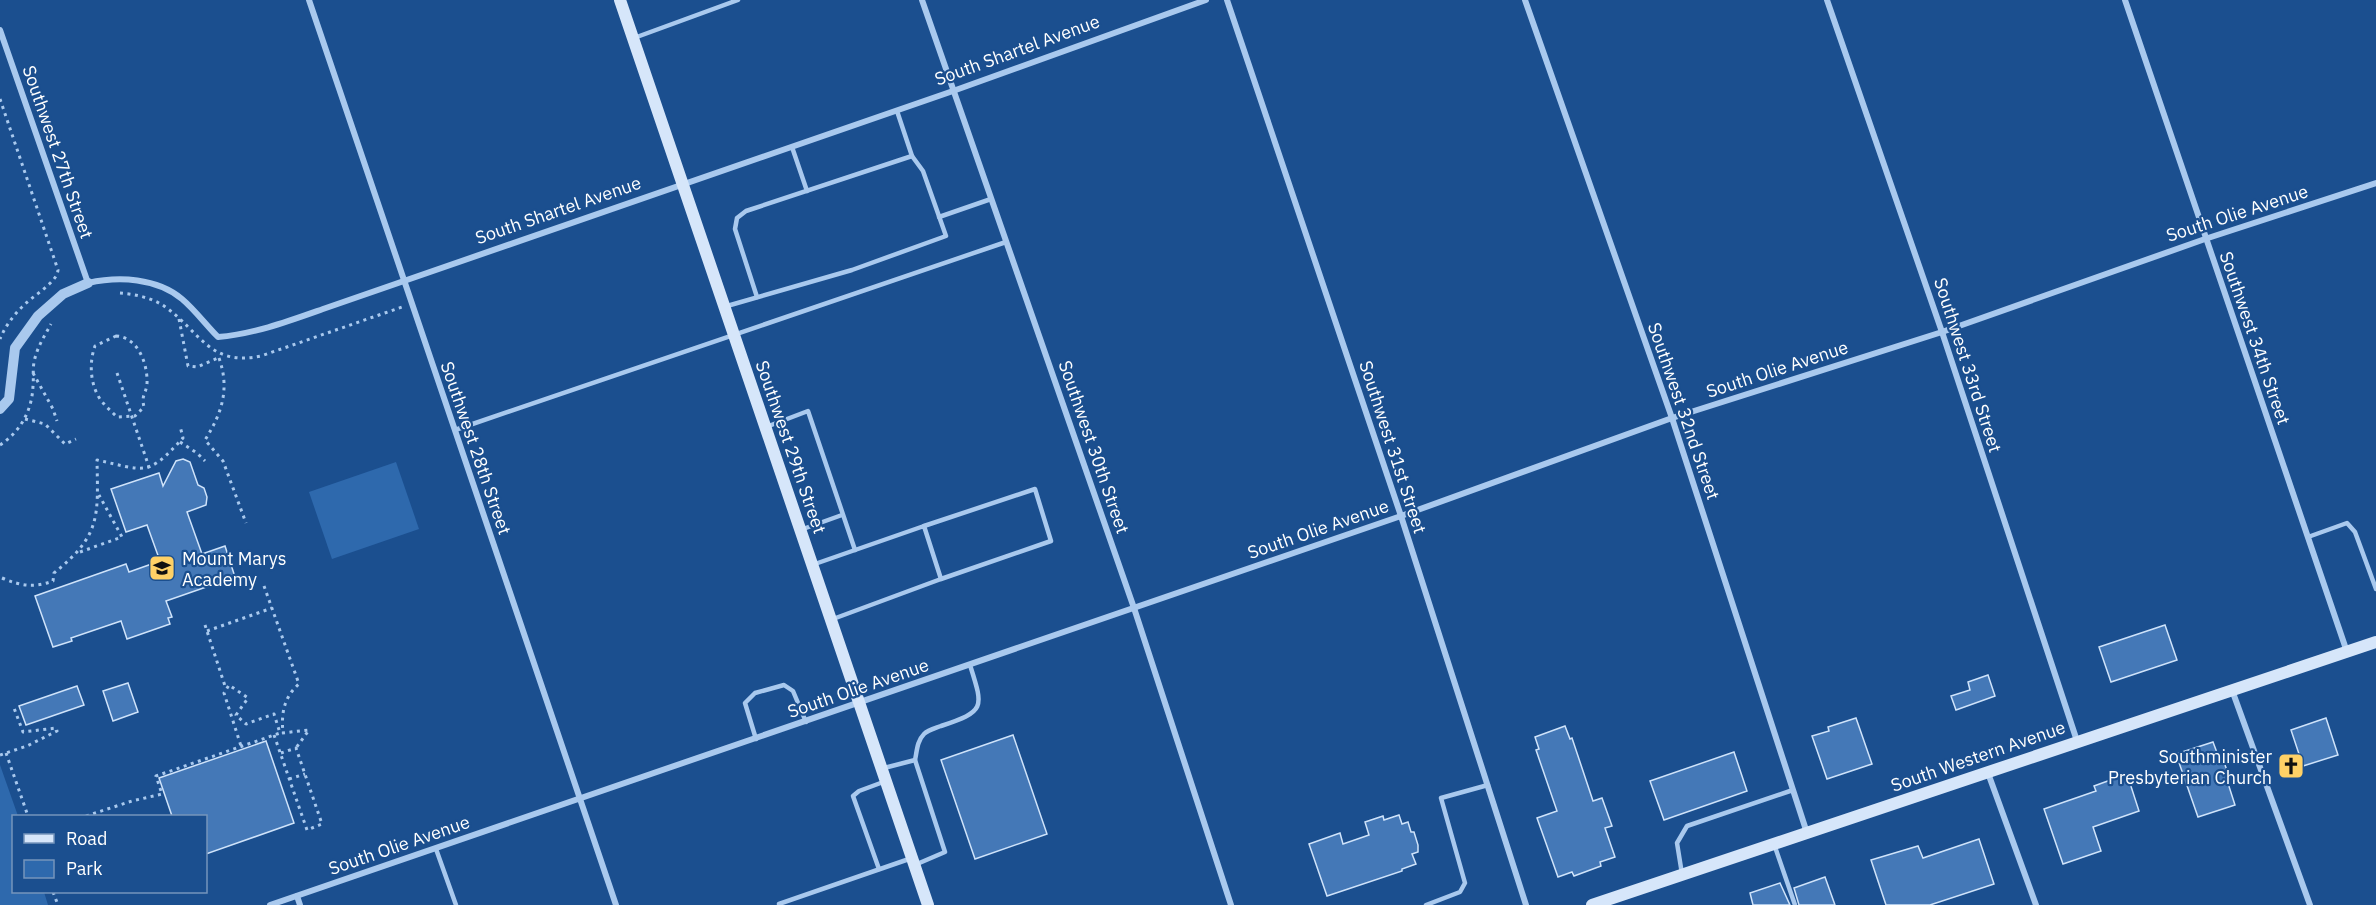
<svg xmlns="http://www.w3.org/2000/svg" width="2376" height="905" viewBox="0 0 2376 905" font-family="'IBM Plex Sans',sans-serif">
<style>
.green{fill:#2e69ad}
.building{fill:#4478b7;stroke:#cfe3fa;stroke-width:1.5}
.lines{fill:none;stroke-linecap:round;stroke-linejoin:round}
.path{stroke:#a9c9ee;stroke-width:3;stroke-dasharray:3 4.5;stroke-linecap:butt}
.service{stroke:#a9c9ee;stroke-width:4.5}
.minor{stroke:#a9c9ee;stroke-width:6}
.tertiary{stroke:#a9c9ee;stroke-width:10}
.secondary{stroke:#d6e6fa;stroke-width:12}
.labels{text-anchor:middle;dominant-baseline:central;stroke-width:4.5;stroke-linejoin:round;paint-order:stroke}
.street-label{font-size:18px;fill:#fff;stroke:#1b4f8f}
.poi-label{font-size:18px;fill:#fff;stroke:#1b4f8f;text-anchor:start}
</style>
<rect width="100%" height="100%" fill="#1b4f8f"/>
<g class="green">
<polygon points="396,462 419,529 332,559 309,492"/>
<polygon points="0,765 18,816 14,816 14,892 44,892 48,905 0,905"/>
</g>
<g class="building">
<polygon points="183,459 190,462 198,485 204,488 207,497 206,505 187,512 202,554 225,546 235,577 166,601 172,617 168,618 170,624 127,639 121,621 71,638 72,641 53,647 35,596 126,564 129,572 160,561 147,525 126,532 111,489 159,473 163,486 176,461"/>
<polygon points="2165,625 2177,660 2111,682 2099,647"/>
<polygon points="1988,675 1995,696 1956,710 1951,696 1970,690 1968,682"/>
<polygon points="128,683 138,712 113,721 103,691"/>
<polygon points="77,686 84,705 26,725 19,706"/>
<polygon points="1856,718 1872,764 1827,779 1812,736 1829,731 1828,727"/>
<polygon points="2326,718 2338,755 2303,766 2291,730"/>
<polygon points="1565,726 1570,739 1572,738 1593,801 1602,798 1612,826 1605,828 1615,857 1600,862 1601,866 1574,876 1572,872 1558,877 1537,818 1557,811 1536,750 1539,749 1535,737"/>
<polygon points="1013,735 1047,834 975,859 941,760"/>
<polygon points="266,741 294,823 206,854 206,816 172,816 159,778"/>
<polygon points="2213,742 2219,758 2222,757 2228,773 2225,774 2235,805 2198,817 2176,754"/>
<polygon points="1734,752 1747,791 1664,820 1650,781"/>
<polygon points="2127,774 2139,811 2093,827 2101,851 2063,864 2044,809 2096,791 2094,786"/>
<polygon points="1399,815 1402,824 1408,822 1411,832 1414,832 1418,845 1418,852 1412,854 1416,864 1402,869 1402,871 1327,896 1309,844 1340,833 1343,844 1369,835 1365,822 1383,816 1384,820"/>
<polygon points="1979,839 1994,884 1930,905 1886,905 1871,860 1918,846 1923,858"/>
<polygon points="1825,877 1835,905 1799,905 1794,888"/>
<polygon points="1780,883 1790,905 1753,905 1750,893"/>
</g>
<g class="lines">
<g class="path">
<path d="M0,99L58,270C57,283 32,296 22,307C12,317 5,327 0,339"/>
<path d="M120,293C135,294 152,298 164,306C200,331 209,367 261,356L402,307"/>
<polyline points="179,319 188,366 197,367 218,358"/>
<path d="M116,336C138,337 148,364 147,384C146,394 141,395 144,407L135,416L117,417C111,411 105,406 100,399C90,384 89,362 95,346Z"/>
<path d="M219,358C230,389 222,413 205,440L223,461L246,523"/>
<polyline points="33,373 53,409 57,421"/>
<polyline points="117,373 150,470"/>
<polyline points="25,419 45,424 65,444 76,439"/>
<polyline points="180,442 197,453 205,461"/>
<path d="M0,445C20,432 32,411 33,386C34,377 32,368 35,358C38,346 45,335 51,324"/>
<polyline points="80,552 122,537 99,495"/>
<path d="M2,578C21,586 34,588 53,581L54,573C101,535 98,517 97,460C147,471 147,477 183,438L180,426"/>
<path d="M264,586L299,684C284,697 281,713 283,733"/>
<polyline points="205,625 226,689"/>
<polyline points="207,631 272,608"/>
<polyline points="282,733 309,730 296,748"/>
<polyline points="274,735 307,830 322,824 296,748 281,753"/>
<polyline points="6,753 28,816"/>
<polyline points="0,755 27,746 57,731 56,728 23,732 14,708"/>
<polyline points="289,779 305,774"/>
<polyline points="86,816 132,801 162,794 156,776 280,733 274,714 246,724 236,715 248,698 229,685 224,693 241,746"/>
<polyline points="53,892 58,905"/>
</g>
<g class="service">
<polyline points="634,38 738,0"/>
<polyline points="792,147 807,191"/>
<polyline points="939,217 991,199"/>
<polyline points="757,297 735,229 737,218 746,211 912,156"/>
<polyline points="727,306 852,270 946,236 923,171 912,156 897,111"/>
<polyline points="766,427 808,411 855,550"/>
<polyline points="455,430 1006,242"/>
<polyline points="924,526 1035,489 1051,541 941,579"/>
<polyline points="803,529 842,515"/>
<polyline points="2308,537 2347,523 2355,532 2376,589"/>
<polyline points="812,565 924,526 941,579 833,619"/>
<polyline points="756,739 745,703 755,693 784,685 793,691 806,722"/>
<polyline points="915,760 945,852 917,864"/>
<path d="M884,768L915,760C917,751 917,741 924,734C928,730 936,728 941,726C985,711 984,709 970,665"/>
<polyline points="1774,844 1795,905"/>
<polyline points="436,849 456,905"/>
<polyline points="879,869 853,796 859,791 886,781"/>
<polyline points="1682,874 1677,843 1687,826 1793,790"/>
<polyline points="779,904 912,858"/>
<polyline points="1426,905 1460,892 1465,883 1441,798 1488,785"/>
</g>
<g class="minor">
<polyline points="309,0 616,905"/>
<polyline points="922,0 1134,608 1231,905"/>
<polyline points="1227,0 1401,516 1526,905"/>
<polyline points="1525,0 1672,418 1807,833"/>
<polyline points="1827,0 1942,332 2077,741"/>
<polyline points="2125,0 2347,652"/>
<path d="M0,30L88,283C119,276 157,278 182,299C195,310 206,325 218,337C254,334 289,321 323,309L953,91L1206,0"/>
<polyline points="2232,690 2310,905"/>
<polyline points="1988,773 2036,905"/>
<polyline points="297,896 300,905"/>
<polyline points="270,905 1401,516 1672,418 1942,332 2205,239 2376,183"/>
</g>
<polyline class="tertiary" points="0,409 9,399 15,348 38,316 63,294 88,283"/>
<g class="secondary">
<polyline points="620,0 928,905"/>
<polyline points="1592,905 2376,642"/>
</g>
</g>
<defs>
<symbol id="school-square" viewBox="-11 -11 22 22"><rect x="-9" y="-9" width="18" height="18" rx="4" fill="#ffd166" stroke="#1b4f8f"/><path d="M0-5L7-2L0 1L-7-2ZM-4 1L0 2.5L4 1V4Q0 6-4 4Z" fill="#111"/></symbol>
<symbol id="church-square" viewBox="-11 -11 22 22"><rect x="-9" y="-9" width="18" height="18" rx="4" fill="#ffd166" stroke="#1b4f8f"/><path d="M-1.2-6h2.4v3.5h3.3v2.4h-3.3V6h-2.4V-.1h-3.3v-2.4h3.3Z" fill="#111"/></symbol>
</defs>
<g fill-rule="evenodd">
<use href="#school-square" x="147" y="553" width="30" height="30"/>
<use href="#church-square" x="2276" y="751" width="30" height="30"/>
</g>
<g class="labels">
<g class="street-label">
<text transform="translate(1017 50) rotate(-20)">South Shartel Avenue</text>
<text transform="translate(58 152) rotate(71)">Southwest 27th Street</text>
<text transform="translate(558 210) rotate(-19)">South Shartel Avenue</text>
<text transform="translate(2237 213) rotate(-18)">South Olie Avenue</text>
<text transform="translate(2255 338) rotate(71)">Southwest 34th Street</text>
<text transform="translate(1968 365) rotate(72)">Southwest 33rd Street</text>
<text transform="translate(1777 369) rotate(-18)">South Olie Avenue</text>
<text transform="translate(1684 411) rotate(71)">Southwest 32nd Street</text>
<text transform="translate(791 447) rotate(71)">Southwest 29th Street</text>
<text transform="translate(1094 447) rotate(71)">Southwest 30th Street</text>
<text transform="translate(1393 447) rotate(72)">Southwest 31st Street</text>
<text transform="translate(476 448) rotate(71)">Southwest 28th Street</text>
<text transform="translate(1318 529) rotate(-19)">South Olie Avenue</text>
<text transform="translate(858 688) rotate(-19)">South Olie Avenue</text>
<text transform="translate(1978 756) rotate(-19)">South Western Avenue</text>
<text transform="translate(399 845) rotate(-19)">South Olie Avenue</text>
</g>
<g class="poi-label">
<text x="182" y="558">Mount Marys<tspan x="182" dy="21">Academy</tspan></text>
<text x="2272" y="756" text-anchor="end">Southminister<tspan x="2272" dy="21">Presbyterian Church</tspan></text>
</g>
</g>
<rect x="12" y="815" width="195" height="78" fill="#1b4f8f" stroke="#7695bc" stroke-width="1.5"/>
<rect x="24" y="834" width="30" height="9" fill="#d6e6fa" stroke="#7695bc" stroke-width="1.5"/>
<text x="66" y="845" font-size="18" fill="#ffffff">Road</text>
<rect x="24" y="860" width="30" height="18" fill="#2e69ad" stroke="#7695bc" stroke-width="1.5"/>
<text x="66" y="875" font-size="18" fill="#ffffff">Park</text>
</svg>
